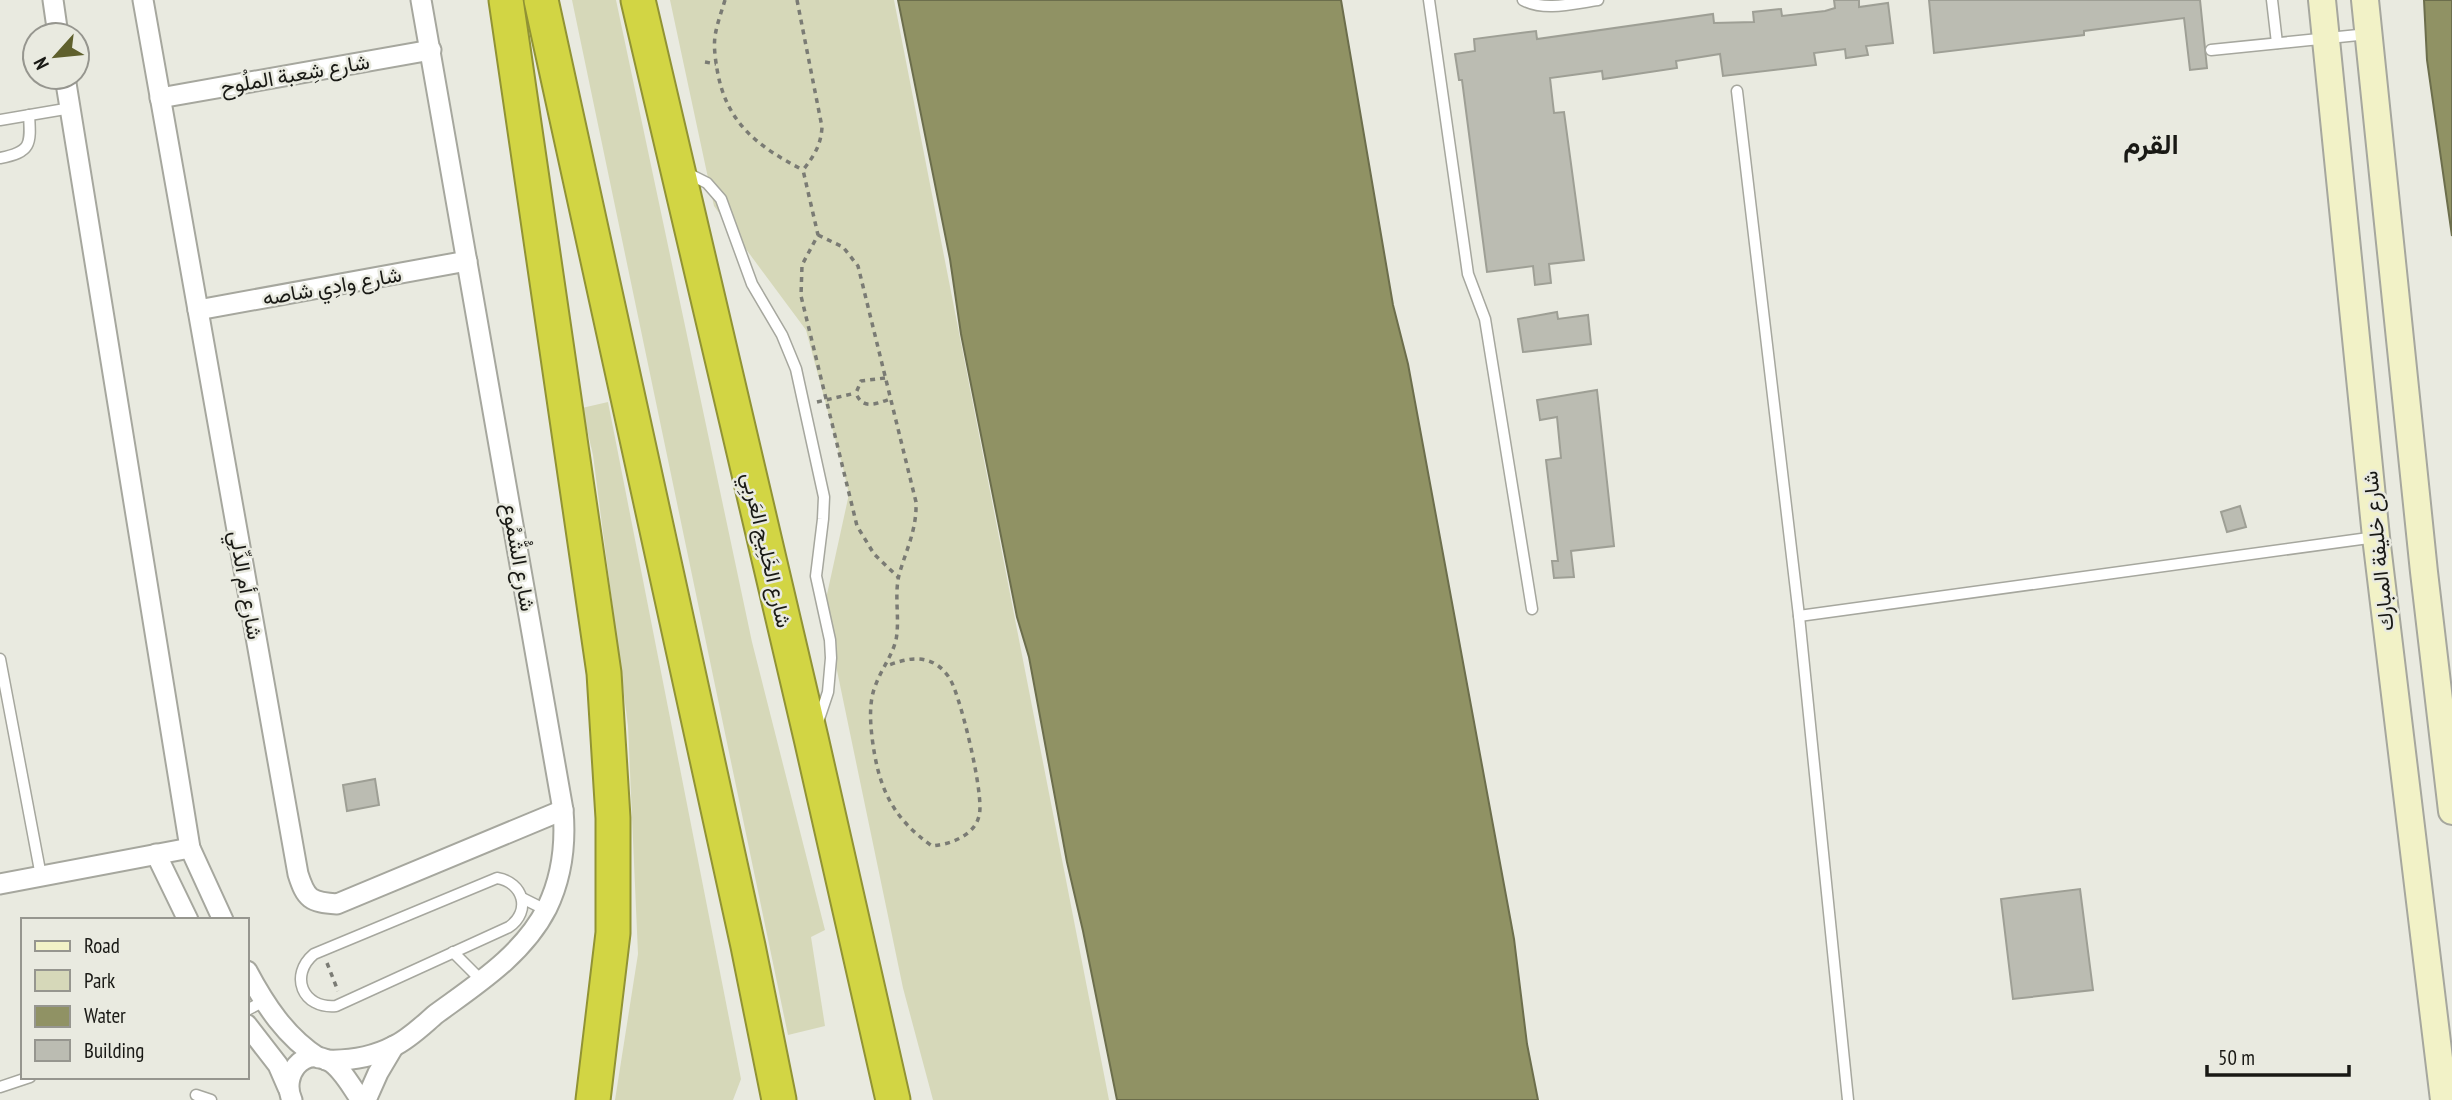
<svg xmlns="http://www.w3.org/2000/svg" width="2452" height="1100" viewBox="0 0 2452 1100" font-family="'PT Sans Narrow',Vazirmatn,sans-serif">
<style>
.green{fill:#d6d8b9}
.water{fill:#909264;stroke:#6c6e4c;stroke-width:2}
.building{fill:#bbbcb2;stroke:#9e9f95;stroke-width:2}
.lines{fill:none;stroke-linecap:round;stroke-linejoin:round}
.lane-casing{stroke:#a6a79e;stroke-width:13}
.street-casing{stroke:#a6a79e;stroke-width:23}
.secondary-casing{stroke:#a6a79e;stroke-width:30}
.highway-casing{stroke:#919334;stroke-width:37}
.path{stroke:#7a7b74;stroke-width:3.5;stroke-dasharray:5 5;stroke-linecap:butt}
.lane{stroke:#fff;stroke-width:10}
.street{stroke:#fff;stroke-width:19}
.secondary{stroke:#f2f2c7;stroke-width:26}
.highway{stroke:#d2d544;stroke-width:33}
.labels{text-anchor:middle;dominant-baseline:central;stroke-width:5;stroke-linejoin:round;paint-order:stroke}
.street-label{font-size:21px;fill:#191915;stroke:#e9eae0}
.district-label{font-size:28px;font-weight:bold;fill:#191915;stroke:#e9eae0}
</style>
<rect width="100%" height="100%" fill="#e9eae0"/>
<g class="green">
<polygon points="572,0 616,0 752,642 825,930 811,937 825,1026 788,1035"/>
<polygon points="670,0 894,0 1109,1100 933,1100 903,988 824,608 849,494 843,468 806,330 714,206"/>
<polygon points="608,402 741,1079 733,1100 615,1100 638,954 628,726 593,455 582,408"/>
</g>
<g class="water">
<polygon points="898,0 1341,0 1393,305 1408,364 1514,939 1527,1044 1538,1100 1117,1100 1083,931 1067,862 1029,657 1017,617 961,334 950,259"/>
<polygon points="2424,0 2452,0 2452,236 2427,60"/>
</g>
<g class="building">
<polygon points="1834,0 1859,0 1859,7 1888,3 1893,43 1866,46 1868,55 1846,58 1845,49 1814,53 1816,65 1723,76 1720,54 1676,61 1677,68 1603,79 1602,71 1550,78 1554,113 1564,112 1584,260 1549,264 1551,283 1535,285 1533,266 1487,272 1462,80 1459,80 1455,54 1475,51 1474,39 1536,31 1537,39 1713,14 1714,23 1754,22 1753,12 1781,9 1782,16 1825,11 1835,8"/>
<polygon points="1929,0 2200,0 2207,68 2190,70 2184,18 2084,31 2084,35 1934,53"/>
<polygon points="1557,312 1558,319 1588,315 1591,344 1523,352 1518,319"/>
<polygon points="1597,390 1614,546 1571,551 1574,577 1554,578 1552,561 1558,561 1546,460 1561,458 1557,417 1540,420 1537,400"/>
<polygon points="2240,506 2246,527 2227,532 2221,512"/>
<polygon points="375,779 379,805 347,811 343,785"/>
<polygon points="2080,889 2093,990 2013,999 2001,899"/>
</g>
<g class="lines">
<defs>
<g id="lane">
<polyline points="1429,0 1468,274 1485,319 1532,609"/>
<path d="M1523,0C1545,12 1575,3 1598,0"/>
<polyline points="2272,0 2277,43"/>
<polyline points="2211,50 2368,34"/>
<polyline points="1737,91 1799,616 1848,1100"/>
<polyline points="0,120 71,108"/>
<path d="M0,158C31,152 31,145 29,115"/>
<polyline points="687,173 707,183 721,199 752,284 782,335 796,369 824,497 823,519 816,576 830,640 831,658 828,692 817,725"/>
<polyline points="1799,616 2376,537"/>
<polyline points="0,659 41,876"/>
<path d="M497,878C523,882 532,911 509,927L336,1006C302,1009 289,975 314,954Z"/>
<polyline points="522,898 546,910"/>
<polyline points="453,952 481,980"/>
<polyline points="247,1010 264,1001"/>
<polyline points="0,1087 30,1077"/>
<polyline points="196,1095 211,1100"/>
</g>
<g id="street">
<polyline points="53,0 58,35"/>
<path d="M143,0L298,874C306,899 310,902 337,904L563,810"/>
<polyline points="65,77 190,848 223,920"/>
<polyline points="160,98 431,50"/>
<polyline points="198,310 467,261"/>
<polyline points="156,854 188,920"/>
<polyline points="0,884 190,848"/>
<path d="M247,971C265,1005 286,1037 319,1058"/>
<polyline points="247,1025 278,1065 288,1088"/>
<path d="M326,1060C349,1061 373,1057 394,1046C409,1039 423,1025 436,1014C477,984 523,955 547,908C562,877 566,844 563,810L421,0"/>
<path d="M292,1100C281,1076 302,1046 329,1061C342,1068 352,1088 361,1100"/>
<polyline points="366,1100 378,1073 394,1046"/>
</g>
<g id="secondary">
<polyline points="2322,0 2376,537 2444,1100"/>
<polyline points="2365,0 2424,572 2452,811"/>
</g>
<g id="highway">
<polyline points="506,0 604,673 613,818 613,933 593,1100"/>
<polyline points="541,0 748,946 779,1100"/>
<polyline points="638,0 811,738 893,1100"/>
</g>
</defs>
<use href="#lane" class="lane-casing"/>
<use href="#street" class="street-casing"/>
<use href="#secondary" class="secondary-casing"/>
<use href="#highway" class="highway-casing"/>
<g class="path">
<path d="M725,0C722,10 718,21 716,31C713,43 715,57 717,69C726,123 757,146 803,170"/>
<path d="M797,0L822,127C821,145 814,156 803,170L818,235L802,265L801,296L857,526L874,554L899,578"/>
<polyline points="705,62 716,64"/>
<path d="M818,235L843,247L858,266L916,502C917,530 906,550 899,575C894,596 900,619 896,640C892,656 882,668 876,684C869,700 870,720 872,737C878,786 891,817 932,846C951,844 974,836 979,816C985,797 961,699 951,681C948,675 943,669 937,665C920,654 903,660 886,666"/>
<path d="M885,378L861,381L856,393C862,410 876,404 890,399"/>
<polyline points="817,402 856,393"/>
<polyline points="327,963 338,991"/>
</g>
<use href="#lane" class="lane"/>
<use href="#street" class="street"/>
<use href="#secondary" class="secondary"/>
<use href="#highway" class="highway"/>
</g>
<g class="labels">
<g class="street-label">
<text transform="translate(295 74) rotate(-10)">شارع شِعبة الملُوح</text>
<text transform="translate(332 286) rotate(-10)">شارع وادِي شاصه</text>
<text transform="translate(767 550) rotate(77)">شارع الخَلِيج العَربِي</text>
<text transform="translate(2378 551) rotate(-96)">شارع خليفة المبارك</text>
<text transform="translate(519 557) rotate(80)">شارع الشُّمُوع</text>
<text transform="translate(246 585) rotate(80)">شارع أم الدِّلِي</text>
</g>
<g class="district-label">
<text x="2151" y="143">القرم</text>
</g>
</g>
<rect x="21" y="918" width="228" height="161" fill="#e9eae0" stroke="#96968f" stroke-width="2"/>
<rect x="35" y="941" width="35" height="10" fill="#f2f2c7" stroke="#96968f" stroke-width="2"/>
<text x="84" y="953" font-size="21" fill="#191915">Road</text>
<rect x="35" y="970" width="35" height="21" fill="#d6d8b9" stroke="#96968f" stroke-width="2"/>
<text x="84" y="988" font-size="21" fill="#191915">Park</text>
<rect x="35" y="1006" width="35" height="21" fill="#909264" stroke="#96968f" stroke-width="2"/>
<text x="84" y="1023" font-size="21" fill="#191915">Water</text>
<rect x="35" y="1040" width="35" height="21" fill="#bbbcb2" stroke="#96968f" stroke-width="2"/>
<text x="84" y="1058" font-size="21" fill="#191915">Building</text>
<g transform="translate(56 56) rotate(243)"><circle r="33" fill="#e9eae0" stroke="#96968f" stroke-width="2"/>
<path d="M0-5L12 26L0 18L-12 26Z" fill="#5f602d"/>
<text y="-10" font-size="19" font-weight="bold" text-anchor="middle" fill="#191915">N</text>
</g>
<path d="M2207 1065v10h142v-10" fill="none" stroke="#191915" stroke-width="3.5"/>
<text x="2218" y="1065" font-size="21" fill="#191915" stroke="#e9eae0" stroke-width="5" paint-order="stroke">50 m</text>
</svg>
